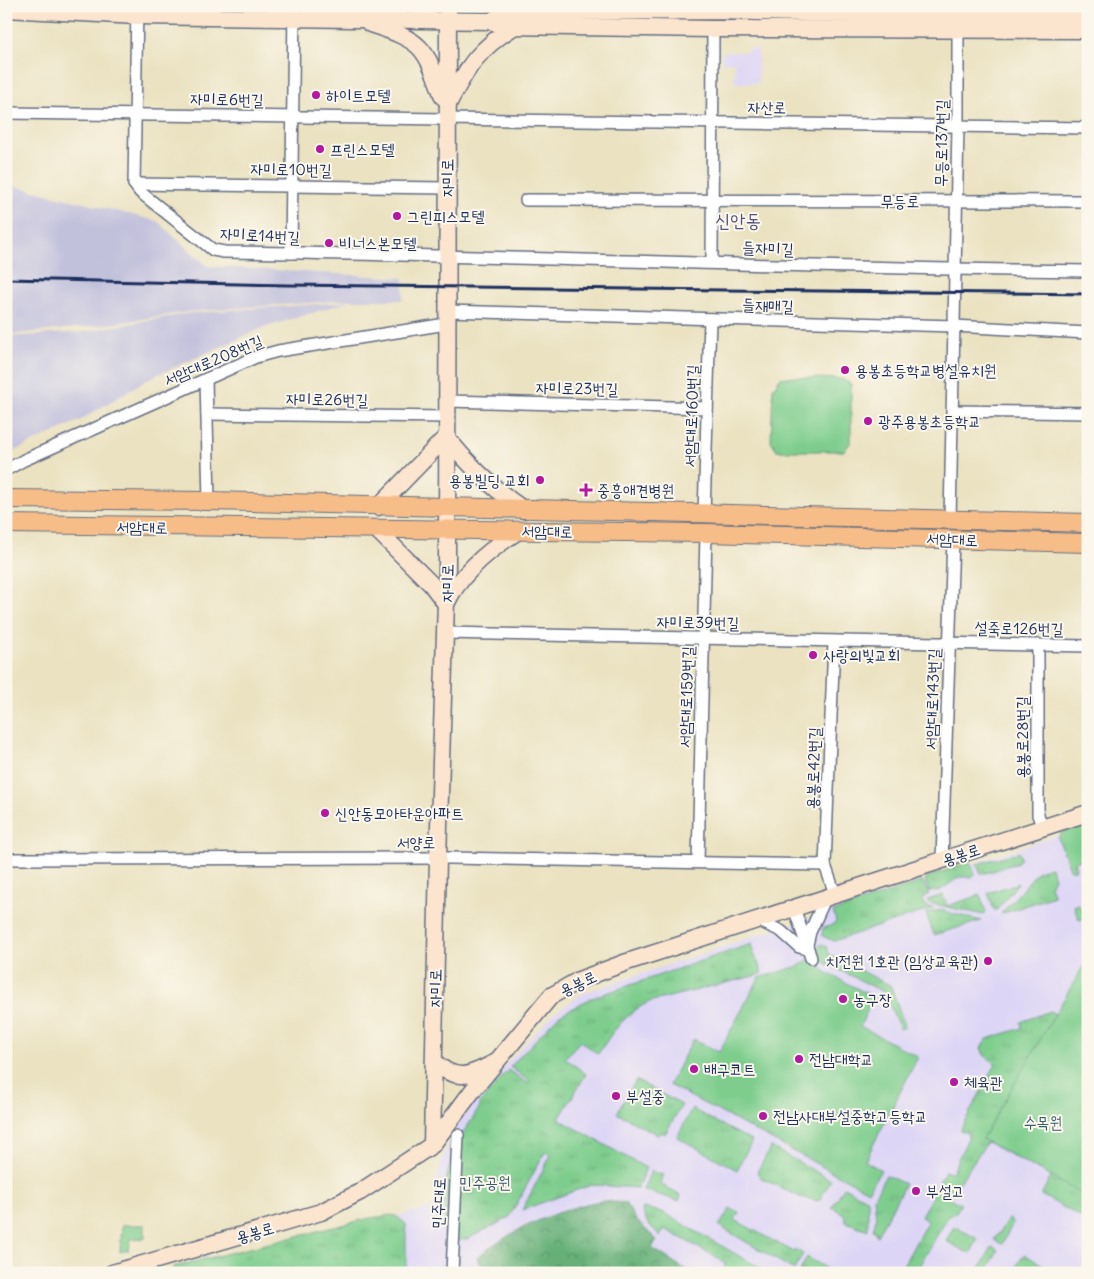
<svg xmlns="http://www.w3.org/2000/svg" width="1094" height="1279" viewBox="0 0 1094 1279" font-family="Delius,'Poor Story',sans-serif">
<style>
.built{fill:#ddd5f6}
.railway{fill:#c2c1dc}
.grass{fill:url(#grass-tufts);stroke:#4c7e76}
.forest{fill:url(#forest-crowns);stroke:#40706b}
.garden{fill:#7ecd8d;stroke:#4c7e76}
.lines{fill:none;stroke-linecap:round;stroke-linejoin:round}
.street-casing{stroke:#646e81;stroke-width:14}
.secondary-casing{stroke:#646e81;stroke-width:19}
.primary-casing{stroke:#646e81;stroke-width:20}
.street{stroke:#fff;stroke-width:11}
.secondary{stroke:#fce5cf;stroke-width:16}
.primary{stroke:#f7bd88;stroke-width:18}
.rail{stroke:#1b2f5e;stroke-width:3}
.poi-dot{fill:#b5179e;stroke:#fbf7ec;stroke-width:2}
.labels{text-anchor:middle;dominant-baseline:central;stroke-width:4;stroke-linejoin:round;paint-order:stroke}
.poi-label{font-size:16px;fill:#1b2f5e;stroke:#fbf7ec;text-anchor:start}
.street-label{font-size:16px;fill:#1b2f5e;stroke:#fbf7ec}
.park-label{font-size:16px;fill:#395e6c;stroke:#fbf7ec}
.quarter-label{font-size:19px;fill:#53547e;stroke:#fbf7ec}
</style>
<defs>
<pattern id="grass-tufts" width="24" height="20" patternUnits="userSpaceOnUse" patternTransform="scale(1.25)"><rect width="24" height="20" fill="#7ecd8d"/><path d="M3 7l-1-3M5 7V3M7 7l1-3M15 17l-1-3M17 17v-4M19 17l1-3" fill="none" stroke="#6cb07c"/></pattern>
<pattern id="forest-crowns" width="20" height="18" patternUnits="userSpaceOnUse" patternTransform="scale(1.25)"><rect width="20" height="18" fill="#66b078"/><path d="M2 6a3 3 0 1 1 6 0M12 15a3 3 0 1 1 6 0" fill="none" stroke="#539066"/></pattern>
</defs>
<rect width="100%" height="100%" fill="#fbf7ec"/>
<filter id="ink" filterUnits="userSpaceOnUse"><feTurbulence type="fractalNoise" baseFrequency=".02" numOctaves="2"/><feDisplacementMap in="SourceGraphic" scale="10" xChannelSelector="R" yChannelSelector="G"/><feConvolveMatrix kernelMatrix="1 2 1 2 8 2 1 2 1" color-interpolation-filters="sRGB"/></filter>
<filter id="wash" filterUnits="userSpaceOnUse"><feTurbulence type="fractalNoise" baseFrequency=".0096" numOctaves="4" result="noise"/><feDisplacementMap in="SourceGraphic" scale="20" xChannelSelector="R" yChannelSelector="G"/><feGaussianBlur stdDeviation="1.12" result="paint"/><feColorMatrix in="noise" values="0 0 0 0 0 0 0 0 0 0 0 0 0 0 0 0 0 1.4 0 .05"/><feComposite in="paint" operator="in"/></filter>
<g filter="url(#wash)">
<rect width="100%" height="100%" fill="#ebe2c1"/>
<g class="built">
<polygon points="747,49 758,49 758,83 734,83 735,62 722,63 722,52 747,52"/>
<polygon points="1088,825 1088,1273 174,1273 173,1267 210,1257 436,1207 436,1183 443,1155 458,1124 484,1088 538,1030 555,1012 584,993"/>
</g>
<g class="railway">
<polygon points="6,184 157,221 207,266 404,278 403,300 348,300 194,311 96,326 6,335"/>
<polygon points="348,302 263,328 148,379 81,420 6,455 6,337 82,332 191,313"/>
</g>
<g class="grass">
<path d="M1019,852L1021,858L1016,864C1003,865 993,874 980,873L977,864Z"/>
<polygon points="970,862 975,874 972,877 959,877 938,892 929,891 925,880 927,877"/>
<polygon points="1051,867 1054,878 1050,886 1054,896 1001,914 1038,871"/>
<polygon points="920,882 923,882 929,894 922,899 924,905 934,908 834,941 822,936 823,928 833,925 836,921 833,912"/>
<polygon points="1018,883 997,910 994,910 988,893"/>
<polygon points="943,895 947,906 980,895 986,912 984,915 929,903 927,900"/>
<polygon points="1078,904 1084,913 1088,913 1088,917 1079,920 1074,906"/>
<polygon points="940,910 981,921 934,935 926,913"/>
<path d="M751,944C754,957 760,963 762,974L649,1002C626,1013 612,1032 598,1054L580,1041L565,1058L586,1074L559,1119L646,1168L637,1188L591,1185L522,1210L551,1155L545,1152L509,1218L467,1239L456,1241L459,1139L480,1107L478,1105L508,1070L529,1084L530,1082L510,1067L558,1016L589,999Z"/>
<polygon points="822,944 827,947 829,954 891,986 905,1027 900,1029 884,992 819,960 818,947"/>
<polygon points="1050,1011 1055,1014 1042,1172 987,1142 949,1198 961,1204 956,1212 948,1217 915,1273 899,1273 928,1220 921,1217 945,1171 952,1172 968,1138 968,1134 960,1130 996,1064 984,1055 981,1048 987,1039 1022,1028 1021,1022"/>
<polygon points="636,1080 682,1105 665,1134 661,1132 658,1135 617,1113"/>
<polygon points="692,1109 752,1141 737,1170 677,1137"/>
<polygon points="771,1147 831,1180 819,1201 800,1197 761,1178 757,1172"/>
<path d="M453,1158L450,1237L445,1236C445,1210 442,1183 453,1158Z"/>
<polygon points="651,1171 663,1175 660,1184 681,1196 679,1201 643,1190"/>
<polygon points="886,1175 905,1184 877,1236 873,1229 876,1219 874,1197"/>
<polygon points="1052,1175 1088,1195 1088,1221 1041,1195"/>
<polygon points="844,1187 868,1200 868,1230 846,1222 844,1214 832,1207"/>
<polygon points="643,1208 662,1212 769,1273 722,1273 726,1263 665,1229 660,1236 647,1222 642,1212"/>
<polygon points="730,1209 739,1212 735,1220 794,1252 795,1249 803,1254 794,1270 719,1226"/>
<polygon points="391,1215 396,1216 406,1224 406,1273 174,1273 173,1267 370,1218"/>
<polygon points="1009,1218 1013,1223 1002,1244 994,1240"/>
<polygon points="954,1226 978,1239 970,1254 946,1241"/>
<polygon points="992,1247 998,1250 986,1273 977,1273"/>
<polygon points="1024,1254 1057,1273 1031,1273 1017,1266"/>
<polygon points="807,1257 826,1268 828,1273 799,1273"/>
</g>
<path class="forest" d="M602,1201L625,1203L637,1221L657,1240L652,1248L691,1273H500L479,1263L477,1258C505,1232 565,1206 602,1201Z"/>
<g class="garden">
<polygon points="787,377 842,379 851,384 851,442 844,451 781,451 777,450 771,441 773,388 780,378"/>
<polygon points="1088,823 1088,858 1074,862 1076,869 1071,871 1058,838 1062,832"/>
<polygon points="811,958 827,973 874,997 860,1026 918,1057 865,1161 881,1170 868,1191 669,1085 693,1039 719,1052 759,978 799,966"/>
<polygon points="1088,958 1088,1197 982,1139"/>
<polygon points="122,1225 145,1225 145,1238 131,1239 129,1250 120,1252"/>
</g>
</g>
<g filter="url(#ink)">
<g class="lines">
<defs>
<g id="street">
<path d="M137,6L134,184L140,192L213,250L224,252C512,255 800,269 1088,271"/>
<polyline points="6,113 1088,128"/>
<polyline points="134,184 447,188"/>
<polyline points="526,200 1088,201"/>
<polyline points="291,253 294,6"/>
<polyline points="712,262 713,29"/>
<polyline points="447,311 954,326 1088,333"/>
<polyline points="206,379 209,501"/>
<polyline points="447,401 707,408"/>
<polyline points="952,411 1088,413"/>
<polyline points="207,414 447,417"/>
<polyline points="6,470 24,460 256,357 278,351 446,324"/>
<polyline points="704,514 710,319"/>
<polyline points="950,520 958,126 958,6"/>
<polyline points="446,633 1088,646"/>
<polyline points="834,642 825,865 835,894"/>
<polyline points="1038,645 1038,815 1043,828"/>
<polyline points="6,859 450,858 825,865"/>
<polyline points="942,860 953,539"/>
<polyline points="698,862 706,533"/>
<polyline points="794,908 811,958"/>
<polyline points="757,920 781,931 799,947 808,949"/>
<polyline points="807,945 810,932 826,897"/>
<polyline points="452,1273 458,1135"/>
</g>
<g id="secondary">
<polyline points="6,9 137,16 491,21 504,26 713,29 1088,30"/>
<polyline points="373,15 399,6"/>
<polyline points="491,21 502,14 515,12 713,11 958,16 1088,14"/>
<path d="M370,24C423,41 425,46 443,97"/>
<path d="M448,104C468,66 478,49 515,26"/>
<path d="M446,437C469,465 494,490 524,510"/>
<polyline points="378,507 446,437"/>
<polyline points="376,529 431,584 446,604"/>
<path d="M447,602C461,573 492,548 518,531"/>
<path d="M434,1062C456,1081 467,1077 492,1064"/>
<polyline points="432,1145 438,858 447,569 448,6"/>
<polyline points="112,1273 321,1212 360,1192 432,1145 473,1090 551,996 579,980 627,962 1088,813"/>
</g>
<g id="primary">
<polyline points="6,499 209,501 1088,523"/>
<polyline points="6,524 706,533 1088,543"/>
</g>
</defs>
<use href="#street" class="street-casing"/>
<use href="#secondary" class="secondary-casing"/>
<use href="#primary" class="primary-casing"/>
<use href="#street" class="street"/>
<use href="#secondary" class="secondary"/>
<use href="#primary" class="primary"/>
<polyline class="rail" points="6,279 288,285 1088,294"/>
</g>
</g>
<g class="poi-dot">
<circle cx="316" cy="95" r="5"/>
<circle cx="320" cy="149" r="5"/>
<circle cx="397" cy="216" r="5"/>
<circle cx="329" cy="243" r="5"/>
<circle cx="845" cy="370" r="5"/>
<circle cx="868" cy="421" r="5"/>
<circle cx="540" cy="480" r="5"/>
<path d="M583.5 482.5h5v5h5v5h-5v5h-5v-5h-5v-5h5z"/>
<circle cx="813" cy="655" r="5"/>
<circle cx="325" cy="813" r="5"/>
<circle cx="988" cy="961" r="5"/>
<circle cx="843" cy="999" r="5"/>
<circle cx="799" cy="1059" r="5"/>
<circle cx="694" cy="1069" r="5"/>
<circle cx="954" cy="1082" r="5"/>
<circle cx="616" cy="1096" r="5"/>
<circle cx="763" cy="1116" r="5"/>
<circle cx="916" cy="1191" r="5"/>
</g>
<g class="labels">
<g class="poi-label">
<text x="326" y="95">하이트모텔</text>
<text x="330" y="149">프린스모텔</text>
<text x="407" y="216">그린피스모텔</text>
<text x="339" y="243">비너스본모텔</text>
<text x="855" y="370">용봉초등학교병설유치원</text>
<text x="878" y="421">광주용봉초등학교</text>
<text x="530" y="480" text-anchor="end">용봉빌딩 교회</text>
<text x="597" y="490">중흥애견병원</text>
<text x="823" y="655">사랑의빛교회</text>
<text x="335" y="813">신안동모아타운아파트</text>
<text x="978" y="961" text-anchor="end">치전원 1호관 (임상교육관)</text>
<text x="853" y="999">농구장</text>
<text x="809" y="1059">전남대학교</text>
<text x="704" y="1069">배구코트</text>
<text x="964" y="1082">체육관</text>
<text x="626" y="1096">부설중</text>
<text x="773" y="1116">전남사대부설중학고등학교</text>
<text x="926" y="1191">부설고</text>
</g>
<g class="street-label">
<text transform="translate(227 99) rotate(1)">자미로6번길</text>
<text transform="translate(767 107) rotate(1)">자산로</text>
<text transform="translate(941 143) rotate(-89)">무등로137번길</text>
<text transform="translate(291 169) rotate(1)">자미로10번길</text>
<text transform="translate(447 178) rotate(-90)">자미로</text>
<text x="900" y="201">무등로</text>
<text transform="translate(260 235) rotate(3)">자미로14번길</text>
<text transform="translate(768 248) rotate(2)">들자미길</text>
<text transform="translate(768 305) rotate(2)">들재매길</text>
<text transform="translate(213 360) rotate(-23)">서암대로208번길</text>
<text transform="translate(577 388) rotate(1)">자미로23번길</text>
<text transform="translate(327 399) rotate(1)">자미로26번길</text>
<text transform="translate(691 416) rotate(-88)">서암대로160번길</text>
<text transform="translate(142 527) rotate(1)">서암대로</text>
<text transform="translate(547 531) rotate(1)">서암대로</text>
<text transform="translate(952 539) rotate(2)">서암대로</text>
<text transform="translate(447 583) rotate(-89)">자미로</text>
<text transform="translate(698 622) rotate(1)">자미로39번길</text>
<text transform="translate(1019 628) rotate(1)">설죽로126번길</text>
<text transform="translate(686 697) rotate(-88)">서암대로159번길</text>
<text transform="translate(932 699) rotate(-88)">서암대로143번길</text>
<text transform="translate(1022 737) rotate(-90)">용봉로28번길</text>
<text transform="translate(813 768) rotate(-88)">용봉로42번길</text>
<text x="416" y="842">서양로</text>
<text transform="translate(961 854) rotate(-18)">용봉로</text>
<text transform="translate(578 983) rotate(-25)">용봉로</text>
<text transform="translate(435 988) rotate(-89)">자미로</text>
<text transform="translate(438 1203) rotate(-87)">민주대로</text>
<text transform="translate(255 1232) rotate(-16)">용봉로</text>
</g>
<g class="park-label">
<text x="1043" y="1122">수목원</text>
<text x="485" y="1182">민주공원</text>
</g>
<g class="quarter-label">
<text x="738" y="220">신안동</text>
</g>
</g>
<rect width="1094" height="1279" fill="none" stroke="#fbf7ec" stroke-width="25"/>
</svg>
